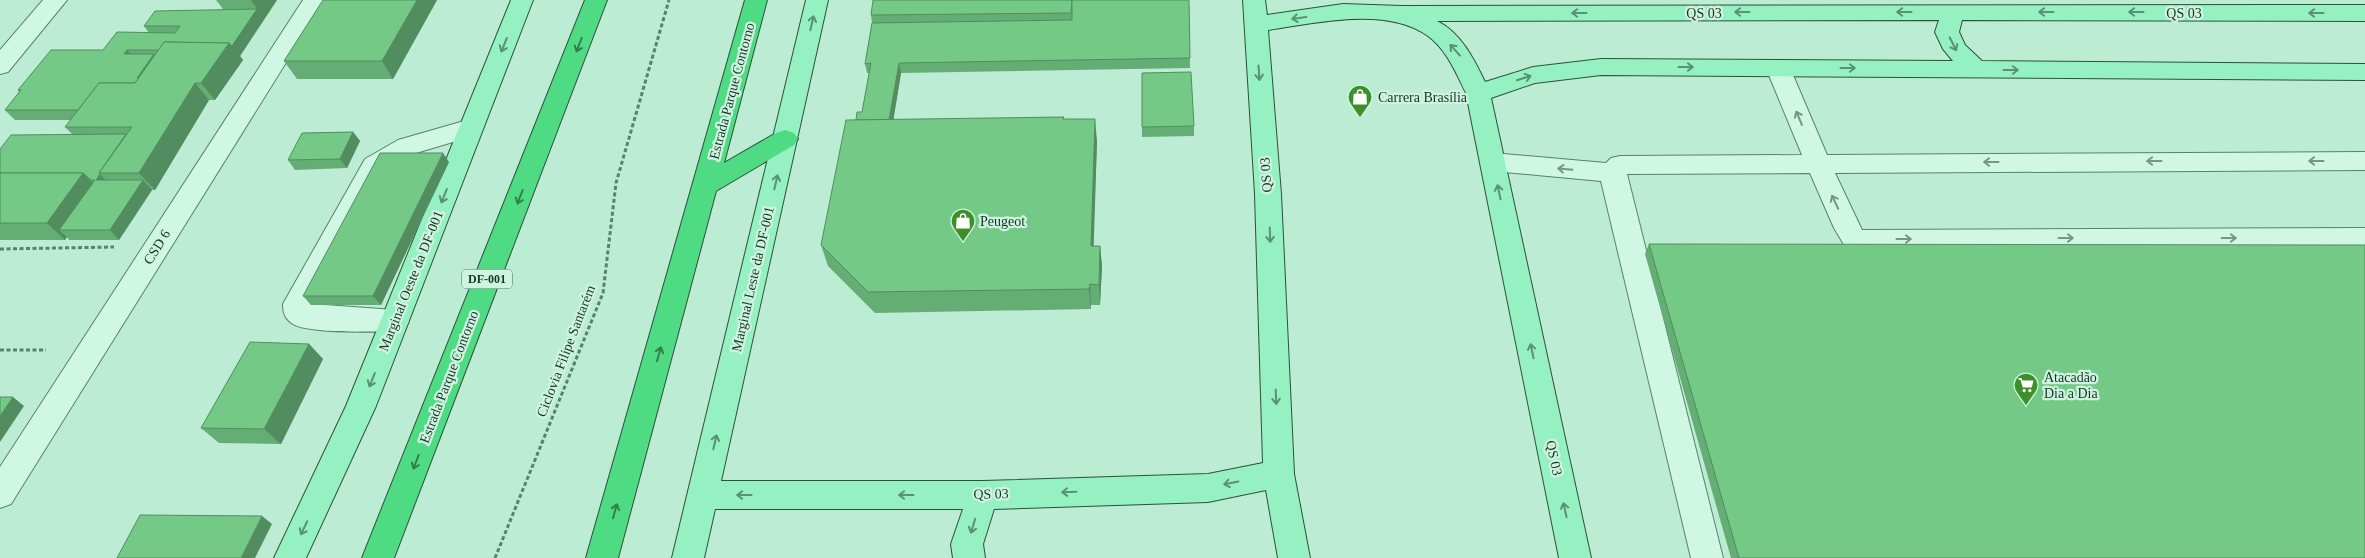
<svg xmlns="http://www.w3.org/2000/svg" width="2365" height="558" viewBox="0 0 2365 558" font-family="'Times New Roman',serif">
<style>
.lines{fill:none;stroke-linecap:round;stroke-linejoin:round}
.minor-casing{stroke:#578366;stroke-width:2}
.major-casing{stroke:#2c5136;stroke-width:2}
.highway-casing{stroke:#2c5136;stroke-width:2}
.path{stroke:#578366;stroke-width:3;stroke-dasharray:4 2.5;stroke-linecap:butt}
.minor{fill:#d0f7e4;fill-rule:evenodd}
.major{fill:#95f0c2;fill-rule:evenodd}
.highway{fill:#4edb83;fill-rule:evenodd}
.wall{fill:#64ad74}
.shaded-wall{fill:#518d5e}
.building{fill:#74c987;stroke:#518d5e}
.oneway{stroke:#589272}
.oneway2{stroke:#327f4e}
.oneway3{stroke:#769583}
.labels{text-anchor:middle;dominant-baseline:central;stroke-width:4.5;stroke-linejoin:round;paint-order:stroke}
.shield{fill:#cdf4e1;stroke:#506d5b;stroke-width:1}
.shield-label{font-size:12px;font-weight:bold;fill:#1b3322}
.street-label{font-size:14px;fill:#1b3322;stroke:#cdf4e1}
.poi-label{font-size:14px;fill:#1b3322;stroke:#cdf4e1;text-anchor:start}
</style>
<rect width="100%" height="100%" fill="#bdecd5"/>
<g class="lines">
<defs>
<g id="minor">
<polygon points="43,0 67,0 8,72 0,74 0,50"/>
<polygon points="303,0 325,0 11,504 0,508 0,467"/>
<polygon points="1778,60 1786,62 1790,68 1827,155 2365,152 2365,170 1835,173 1862,230 2365,228 2365,248 1872,250 1883,280 1879,288 1869,291 1859,288 1843,243 1834,228 1810,173 1627,174 1723,558 1691,558 1601,181 1493,171 1484,169 1480,162 1484,155 1493,153 1606,163 1611,158 1620,156 1802,155 1766,68 1770,62"/>
<path d="M471,119L480,122L483,128L480,134L416,153L383,172L311,304L395,310L405,313L409,321L405,329L395,332C373,331 309,334 293,324C285,319 283,313 283,304L365,159L398,140Z"/>
</g>
<g id="major">
<polygon points="511,0 533,0 376,406 306,558 274,558 346,406"/>
<path d="M806,0H828L721,481H983L1208,474L1263,463L1255,194L1243,0H1265L1267,15L1343,4L1402,6L2365,5V21L1962,20L1959,32L1965,45L1982,61L2365,64V80L1601,75L1535,83L1491,98L1591,558H1559L1466,93C1456,73 1447,50 1428,36C1386,6 1316,23 1268,30L1281,194L1294,474L1310,558H1278L1266,490L1208,502L994,509L983,544L985,558H953L951,544L963,509H715L704,558H672ZM1939,20L1935,32L1943,49L1953,61L1601,59L1533,67L1485,82C1474,59 1461,33 1437,21Z"/>
</g>
<g id="highway">
<polygon points="585,0 607,0 394,558 362,558"/>
<polygon points="745,0 767,0 724,163 776,133 785,130 794,133 798,139 794,145 716,191 618,558 586,558"/>
</g>
</defs>
<use href="#minor" class="minor-casing"/>
<use href="#major" class="major-casing"/>
<use href="#highway" class="highway-casing"/>
<g class="path">
<polyline points="0,249 114,247"/>
<polyline points="0,350 46,350"/>
<polyline points="495,558 603,293 616,183 669,0"/>
</g>
<use href="#minor" class="minor"/>
<use href="#major" class="major"/>
<use href="#highway" class="highway"/>
</g>
<g class="wall">
<polygon points="216,0 277,0 240,56 243,60 215,100 209,100 155,190 152,190 119,240 69,240 67,237 65,240 0,240 0,149 73,135 65,127 71,120 15,120 5,110 19,92 18,90 103,50 149,33 144,26 223,9"/>
<polygon points="437,0 393,79 297,79 284,61"/>
<polygon points="1189,0 1190,68 901,73 893,120 1064,117 1064,119 1097,141 1093,246 1100,246 1102,266 1100,305 1091,305 1091,309 875,313 828,266 821,245 856,120 862,112 869,73 867,73 865,64 872,23 871,15"/>
<polygon points="1194,126 1194,136 1142,137 1142,127"/>
<polygon points="353,132 360,141 347,168 295,170 288,160"/>
<polygon points="449,162 381,305 311,305 303,296"/>
<polygon points="1649,244 2365,558 1731,558 1645,254"/>
<polygon points="309,344 323,359 281,444 219,443 201,428"/>
</g>
<g class="shaded-wall">
<polygon points="251,0 277,0 240,56 243,60 215,100 201,83 229,43 257,9"/>
<polygon points="417,0 437,0 393,79 382,61"/>
<polygon points="127,50 136,60 124,54"/>
<polygon points="154,54 162,64 151,79 137,78"/>
<polygon points="899,63 901,73 890,141 887,132"/>
<polygon points="195,83 209,100 155,190 139,173"/>
<polygon points="1095,119 1097,141 1093,267 1091,246"/>
<polygon points="353,132 360,141 347,168 340,159"/>
<polygon points="443,153 449,162 381,305 373,296"/>
<polygon points="83,173 100,190 59,230 67,237 65,240 47,223"/>
<polygon points="100,174 109,184 96,180"/>
<polygon points="143,180 152,190 119,240 110,230"/>
<polygon points="1100,246 1102,266 1100,305 1099,285"/>
<polygon points="1090,284 1091,305 1091,309 1089,289"/>
<polygon points="309,344 323,359 281,444 264,429"/>
<polygon points="13,397 24,406 0,442 0,416"/>
<polygon points="262,516 272,524 255,558 241,558"/>
</g>
<g class="building">
<polygon points="323,0 417,0 382,61 284,61"/>
<polygon points="873,0 1072,0 1071,13 871,15"/>
<polygon points="1072,0 1189,0 1190,58 899,63 889,120 856,120 857,112 862,112 871,63 865,64 872,23 1072,20"/>
<polygon points="257,9 232,46 229,43 164,42 159,50 127,50 124,54 154,54 137,78 139,78 135,83 99,83 78,110 5,110 21,90 18,90 51,50 103,50 117,32 175,33 180,26 144,26 155,11"/>
<polygon points="164,42 229,43 201,83 195,83 139,173 99,173 132,127 65,127 99,83 135,83"/>
<polygon points="1191,72 1194,126 1142,127 1142,73"/>
<polygon points="1064,117 1063,119 1095,119 1091,246 1100,246 1099,285 1090,284 1089,289 868,292 821,245 846,120"/>
<polygon points="353,132 340,159 288,160 302,133"/>
<polygon points="126,134 99,173 100,174 96,180 143,180 110,230 59,230 95,180 91,180 83,173 0,173 0,149 11,135"/>
<polygon points="380,153 443,153 373,296 303,296"/>
<polygon points="0,173 83,173 47,223 0,223"/>
<polygon points="1649,244 2365,245 2365,558 1739,558"/>
<polygon points="250,342 309,344 264,429 201,428"/>
<polygon points="0,397 13,397 0,416"/>
<polygon points="140,515 262,516 241,558 117,558"/>
</g>
<defs><path id="oneway-shaft" d="M-6 0H5M1.5-3L5.5 0L1.5 3" fill="none" stroke-width="1.6" stroke-linecap="round" stroke-linejoin="round" transform="scale(1.25)"/></defs>
<g class="oneway">
<use href="#oneway-shaft" transform="translate(1742 12) rotate(180)"/>
<use href="#oneway-shaft" transform="translate(1904 12) rotate(180)"/>
<use href="#oneway-shaft" transform="translate(2046 12) rotate(-180)"/>
<use href="#oneway-shaft" transform="translate(2136 12) rotate(-180)"/>
<use href="#oneway-shaft" transform="translate(1579 13) rotate(180)"/>
<use href="#oneway-shaft" transform="translate(2316 13) rotate(-180)"/>
<use href="#oneway-shaft" transform="translate(1299 18) rotate(172)"/>
<use href="#oneway-shaft" transform="translate(812 23) rotate(-77)"/>
<use href="#oneway-shaft" transform="translate(1953 44) rotate(63)"/>
<use href="#oneway-shaft" transform="translate(504 45) rotate(112)"/>
<use href="#oneway-shaft" transform="translate(1455 50) rotate(-132)"/>
<use href="#oneway-shaft" transform="translate(1686 67)"/>
<use href="#oneway-shaft" transform="translate(1848 68)"/>
<use href="#oneway-shaft" transform="translate(2011 70)"/>
<use href="#oneway-shaft" transform="translate(1259 73) rotate(86)"/>
<use href="#oneway-shaft" transform="translate(1524 78) rotate(-18)"/>
<use href="#oneway-shaft" transform="translate(776 182) rotate(-77)"/>
<use href="#oneway-shaft" transform="translate(1499 192) rotate(-102)"/>
<use href="#oneway-shaft" transform="translate(444 196) rotate(112)"/>
<use href="#oneway-shaft" transform="translate(1270 235) rotate(88)"/>
<use href="#oneway-shaft" transform="translate(1532 351) rotate(-102)"/>
<use href="#oneway-shaft" transform="translate(372 380) rotate(112)"/>
<use href="#oneway-shaft" transform="translate(1276 397) rotate(88)"/>
<use href="#oneway-shaft" transform="translate(715 442) rotate(-77)"/>
<use href="#oneway-shaft" transform="translate(1231 483) rotate(169)"/>
<use href="#oneway-shaft" transform="translate(1069 492) rotate(178)"/>
<use href="#oneway-shaft" transform="translate(744 495) rotate(180)"/>
<use href="#oneway-shaft" transform="translate(906 495) rotate(-180)"/>
<use href="#oneway-shaft" transform="translate(1565 510) rotate(-102)"/>
<use href="#oneway-shaft" transform="translate(973 526) rotate(107)"/>
<use href="#oneway-shaft" transform="translate(304 528) rotate(115)"/>
</g>
<g class="oneway2">
<use href="#oneway-shaft" transform="translate(579 45) rotate(111)"/>
<use href="#oneway-shaft" transform="translate(520 197) rotate(111)"/>
<use href="#oneway-shaft" transform="translate(659 354) rotate(-74)"/>
<use href="#oneway-shaft" transform="translate(416 462) rotate(111)"/>
<use href="#oneway-shaft" transform="translate(615 511) rotate(-74)"/>
</g>
<g class="oneway3">
<use href="#oneway-shaft" transform="translate(1799 118) rotate(-113)"/>
<use href="#oneway-shaft" transform="translate(2154 161) rotate(180)"/>
<use href="#oneway-shaft" transform="translate(2316 161) rotate(180)"/>
<use href="#oneway-shaft" transform="translate(1991 162) rotate(180)"/>
<use href="#oneway-shaft" transform="translate(1565 169) rotate(-175)"/>
<use href="#oneway-shaft" transform="translate(1835 202) rotate(-115)"/>
<use href="#oneway-shaft" transform="translate(2066 238)"/>
<use href="#oneway-shaft" transform="translate(2229 238)"/>
<use href="#oneway-shaft" transform="translate(1904 239)"/>
</g>
<defs>
<symbol id="shop-pin" viewBox="-11 -11 22 30"><path d="M0 17L-7.5 6A9.5 9.5 0 1 1 7.5 6Z" fill="#3d9029" stroke="#cdf4e1"/><path d="M-5-2.5h2.3a2.7 3.5 0 0 1 5.4 0H5L5.5 6h-11ZM-1.5-2.5h3a1.5 2.3 0 0 0-3 0Z" fill="#fff"/></symbol>
<symbol id="supermarket-pin" viewBox="-11 -11 22 30"><path d="M0 17L-7.5 6A9.5 9.5 0 1 1 7.5 6Z" fill="#3d9029" stroke="#cdf4e1"/><path d="M-6-5.5h2.5l.6 2H6L4.5 2H-2.5L-4.4-4H-6ZM-1.5 3.2a1.3 1.3 0 1 0 .1 0ZM3 3.2a1.3 1.3 0 1 0 .1 0Z" fill="#fff"/></symbol>
</defs>
<g fill-rule="evenodd">
<use href="#shop-pin" x="1346" y="83" width="28" height="38"/>
<use href="#shop-pin" x="949" y="207" width="28" height="38"/>
<use href="#supermarket-pin" x="2012" y="371" width="28" height="38"/>
</g>
<g class="labels">
<rect class="shield" x="462" y="269.5" width="50" height="19" rx="4"/>
<g class="shield-label">
<text x="487" y="279">DF-001</text>
</g>
<g class="street-label">
<text x="1704" y="13">QS 03</text>
<text x="2184" y="13">QS 03</text>
<text transform="translate(732 91) rotate(-75)">Estrada Parque Contorno</text>
<text transform="translate(1266 175) rotate(-94)">QS 03</text>
<text transform="translate(157 247) rotate(-58)">CSD 6</text>
<text transform="translate(753 279) rotate(-77)">Marginal Leste da DF-001</text>
<text transform="translate(411 281) rotate(-68)">Marginal Oeste da DF-001</text>
<text transform="translate(566 351) rotate(-69)">Ciclovia Filipe Santarém</text>
<text transform="translate(449 377) rotate(-69)">Estrada Parque Contorno</text>
<text transform="translate(1554 458) rotate(78)">QS 03</text>
<text transform="translate(991 494) rotate(-1)">QS 03</text>
</g>
<g class="poi-label">
<text x="1378" y="97">Carrera Brasília</text>
<text x="980" y="221">Peugeot</text>
<text x="2044" y="377">Atacadão<tspan x="2044" dy="16">Dia a Dia</tspan></text>
</g>
</g>
</svg>
